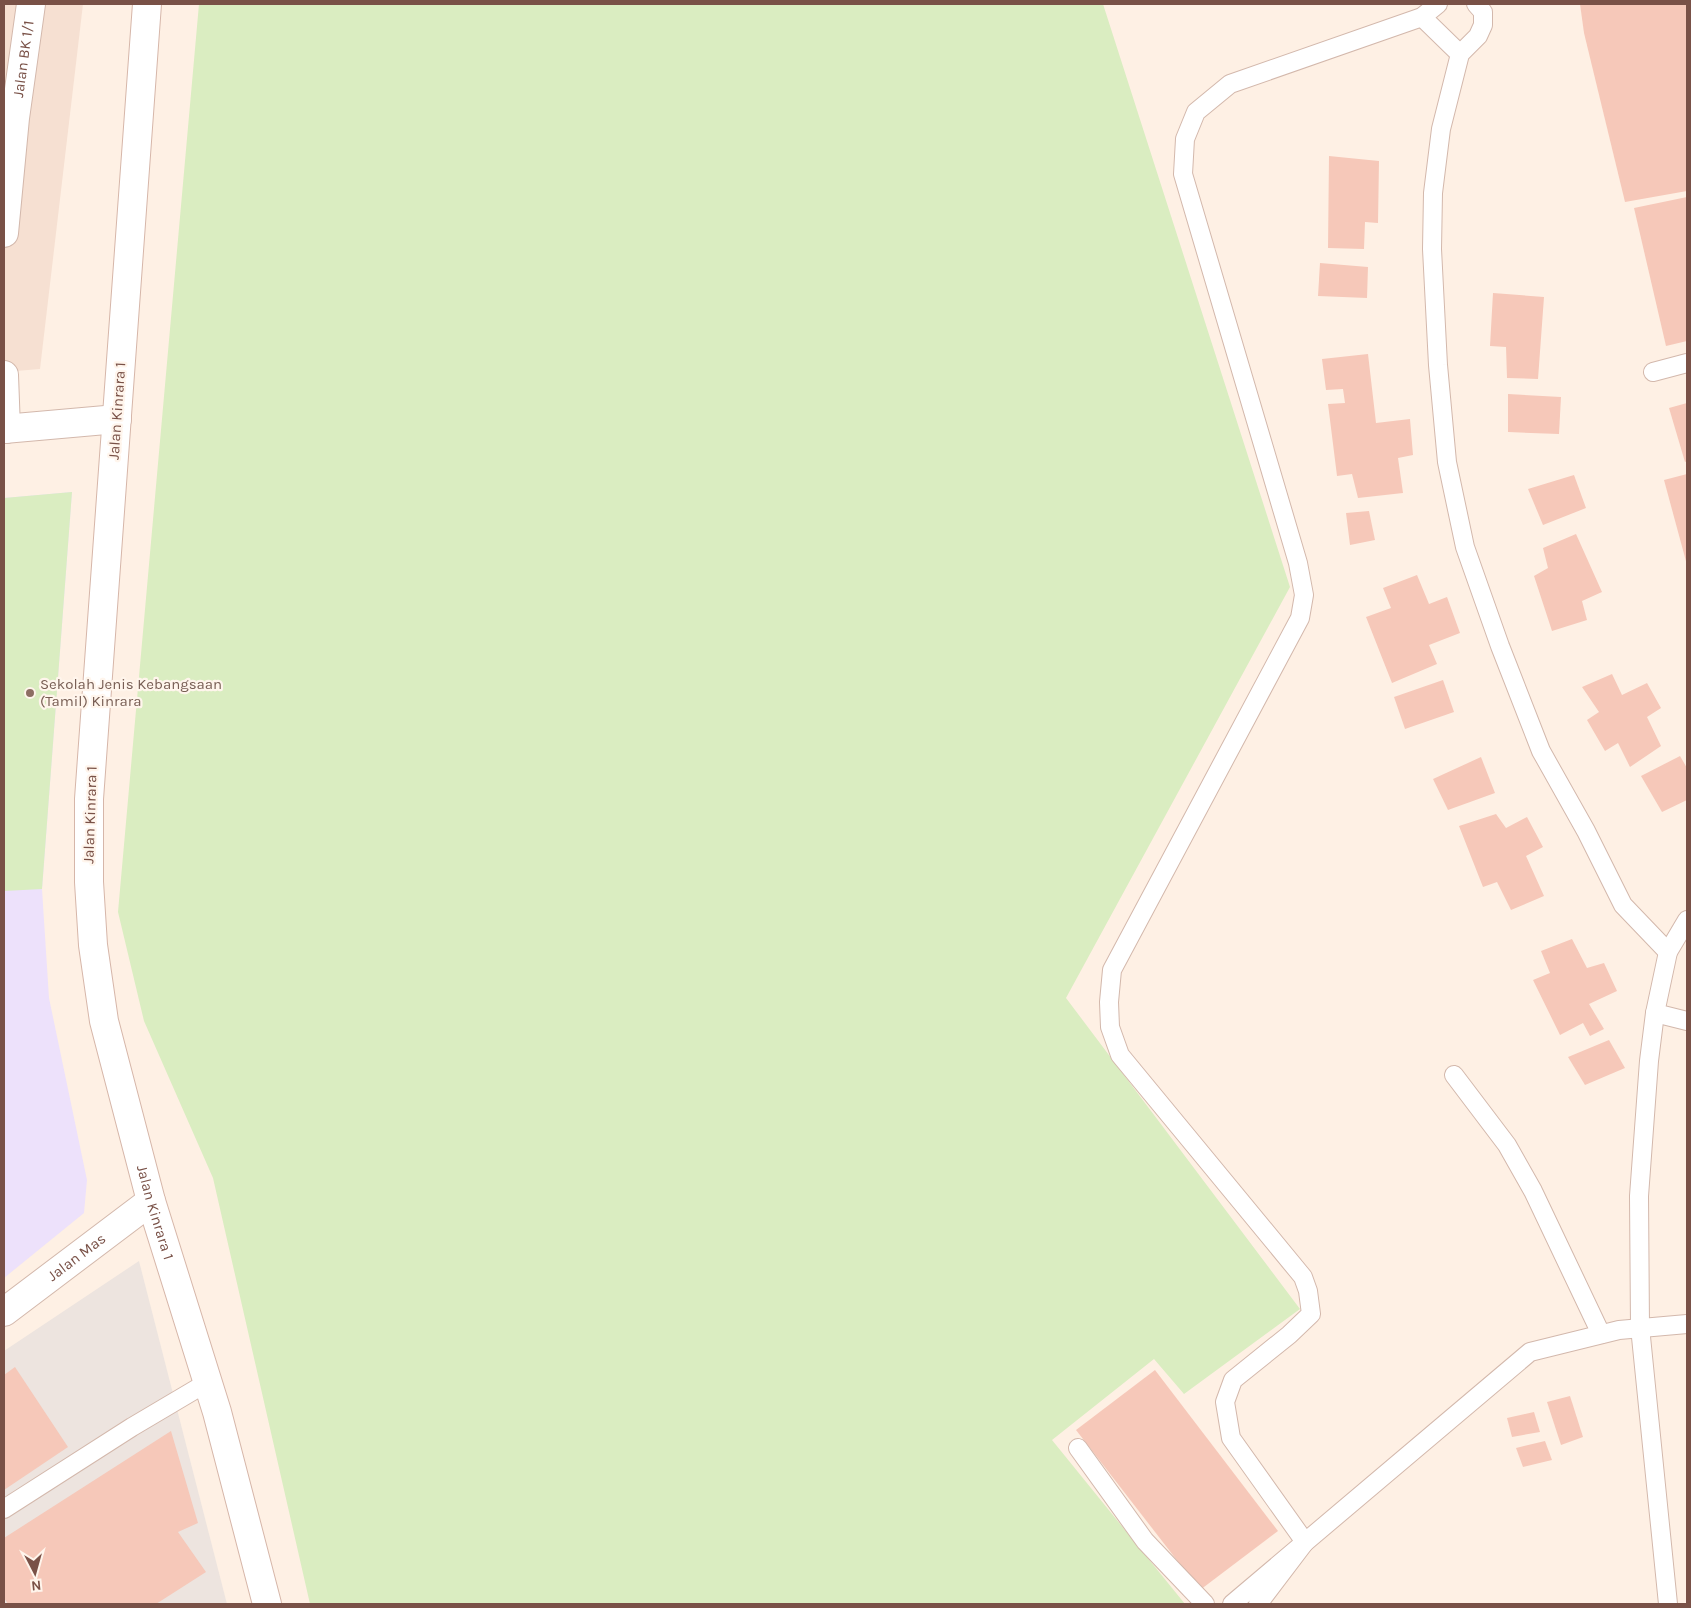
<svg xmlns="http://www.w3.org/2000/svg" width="1691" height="1608" viewBox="0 0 1691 1608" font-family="Karla,sans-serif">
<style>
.residential{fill:#f6e0d2}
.industrial{fill:#ede4df}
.education{fill:#ede1fb}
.green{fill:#daedc1}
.building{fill:#f6c8b9}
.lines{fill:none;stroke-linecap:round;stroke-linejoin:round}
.lane-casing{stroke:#d3b8ac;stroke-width:20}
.street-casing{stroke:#d3b8ac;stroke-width:30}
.secondary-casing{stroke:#d6b6a9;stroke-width:30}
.lane{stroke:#fff;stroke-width:18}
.street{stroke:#fff;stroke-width:28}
.secondary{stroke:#fff;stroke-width:28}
.education-dot{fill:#8d6e63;stroke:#fff5ec;stroke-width:2}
.labels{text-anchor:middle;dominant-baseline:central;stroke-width:4.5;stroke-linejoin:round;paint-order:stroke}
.street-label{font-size:15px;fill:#795147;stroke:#fff5ec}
.education-label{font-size:15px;fill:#785e54;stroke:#fff5ec;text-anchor:start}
</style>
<rect width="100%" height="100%" fill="#fef0e4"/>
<polygon class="residential" points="4,4 83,4 40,369 4,372"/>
<polygon class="industrial" points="139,1261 227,1604 4,1604 4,1351"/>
<polygon class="education" points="72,492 42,889 49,998 87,1180 84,1213 4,1278 4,498"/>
<g class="green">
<polygon points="199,4 1103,4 1290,587 1066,998 1300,1309 1184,1394 1154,1359 1052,1440 1185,1604 310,1604 213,1178 144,1021 118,912"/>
<polygon points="72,492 42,889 4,891 4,498"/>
</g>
<g class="building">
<polygon points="1580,4 1687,4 1687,191 1625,202 1584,33"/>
<polygon points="1329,156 1379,161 1378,223 1365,222 1364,249 1328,248"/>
<polygon points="1687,197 1687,341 1666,346 1634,208"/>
<polygon points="1320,263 1368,267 1367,298 1318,296"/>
<polygon points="1493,293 1544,297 1538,379 1507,378 1506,347 1490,346"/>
<polygon points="1368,354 1376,423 1410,419 1413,455 1398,458 1403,493 1358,498 1352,474 1337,476 1328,404 1345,403 1343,389 1326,390 1322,359"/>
<polygon points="1508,394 1561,397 1559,434 1508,432"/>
<polygon points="1687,403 1687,461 1685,462 1669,408"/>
<polygon points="1687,474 1687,565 1664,480"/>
<polygon points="1574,475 1586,508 1543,525 1528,489"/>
<polygon points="1369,511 1375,540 1350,545 1346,513"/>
<polygon points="1576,534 1602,592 1582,601 1587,620 1552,631 1534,576 1548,568 1543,548"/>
<polygon points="1417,575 1429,604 1447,597 1460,633 1429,645 1437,664 1392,683 1366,617 1391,608 1383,588"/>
<polygon points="1612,674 1622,695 1647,683 1661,708 1647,717 1661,746 1630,767 1618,743 1605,751 1587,720 1599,712 1582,687"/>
<polygon points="1443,680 1454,712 1405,729 1394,697"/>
<polygon points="1680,756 1687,768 1687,800 1662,812 1641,776"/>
<polygon points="1481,757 1495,793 1448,810 1433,779"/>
<polygon points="1496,814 1506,828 1527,817 1543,847 1526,856 1544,896 1511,910 1497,882 1483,887 1459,826"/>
<polygon points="1572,939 1587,968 1604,963 1617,991 1589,1004 1604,1029 1590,1036 1583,1023 1560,1035 1533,980 1550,973 1541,951"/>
<polygon points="1609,1040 1625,1068 1585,1085 1568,1057"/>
<polygon points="15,1367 68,1447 4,1490 4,1375"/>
<polygon points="1155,1370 1278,1531 1200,1590 1076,1430"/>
<polygon points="1570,1396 1583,1437 1561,1445 1547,1402"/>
<polygon points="1534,1412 1540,1432 1512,1437 1507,1418"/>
<polygon points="171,1431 198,1523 178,1532 206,1572 156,1604 8,1604 4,1598 4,1538"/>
<polygon points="1545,1441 1552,1460 1523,1467 1516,1448"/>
</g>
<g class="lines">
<defs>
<g id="lane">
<polyline points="1476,4 1483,12 1483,25 1478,36 1460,54 1441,129 1433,193 1432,249 1438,365 1447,462 1465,547 1500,646 1541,751 1586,831 1623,905 1668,952"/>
<polyline points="1422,17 1460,54"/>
<polyline points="1653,372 1687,363"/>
<polyline points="1655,1013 1687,1021"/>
<polyline points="1454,1075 1507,1145 1533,1191 1601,1334"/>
<polyline points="1078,1448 1145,1541 1205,1604"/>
<polyline points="4,1509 132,1427 208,1382"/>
<polyline points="1232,1604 1530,1352 1619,1330 1687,1324"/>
<polyline points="1258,1604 1305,1542 1231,1438 1225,1402 1233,1380 1289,1335 1311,1314 1308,1291 1303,1277 1120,1055 1110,1027 1109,1002 1112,970 1300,618 1304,595 1298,563 1183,174 1185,139 1196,112 1230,84 1422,17 1438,4"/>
<polyline points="1668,1604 1640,1327 1639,1196 1649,1061 1655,1013 1668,952 1687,920"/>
</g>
<g id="street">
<path id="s1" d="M4,233L15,118L31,4"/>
<polyline points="4,375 6,429"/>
<polyline points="4,429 117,419"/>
<path id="s2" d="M4,1312L151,1201"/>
</g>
<g id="secondary">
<path id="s3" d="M147,4L89,799V882L93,945L104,1021L151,1201L217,1412L267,1604"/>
</g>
</defs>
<use href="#lane" class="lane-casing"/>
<use href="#street" class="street-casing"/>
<use href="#secondary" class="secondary-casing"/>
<use href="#lane" class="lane"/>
<use href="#street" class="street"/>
<use href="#secondary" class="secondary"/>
</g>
<circle class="education-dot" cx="30" cy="693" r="5"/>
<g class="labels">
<g class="street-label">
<text stroke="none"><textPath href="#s1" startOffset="175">Jalan BK 1/1</textPath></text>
<text transform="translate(117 411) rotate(-86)">Jalan Kinrara 1</text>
<text transform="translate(90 815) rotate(-88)">Jalan Kinrara 1</text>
<text stroke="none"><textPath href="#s3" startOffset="1218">Jalan Kinrara 1</textPath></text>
<text stroke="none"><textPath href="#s2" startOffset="91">Jalan Mas</textPath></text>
</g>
<g class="education-label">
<text x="40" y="684">Sekolah Jenis Kebangsaan<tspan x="40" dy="17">(Tamil) Kinrara</tspan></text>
</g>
</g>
<rect width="1691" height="1608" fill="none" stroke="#795147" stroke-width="10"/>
<g transform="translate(35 1573) rotate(174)" stroke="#fff5ec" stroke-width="4" paint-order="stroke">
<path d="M0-4L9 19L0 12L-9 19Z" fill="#795147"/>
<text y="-8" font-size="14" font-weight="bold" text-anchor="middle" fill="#795147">N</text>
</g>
</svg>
